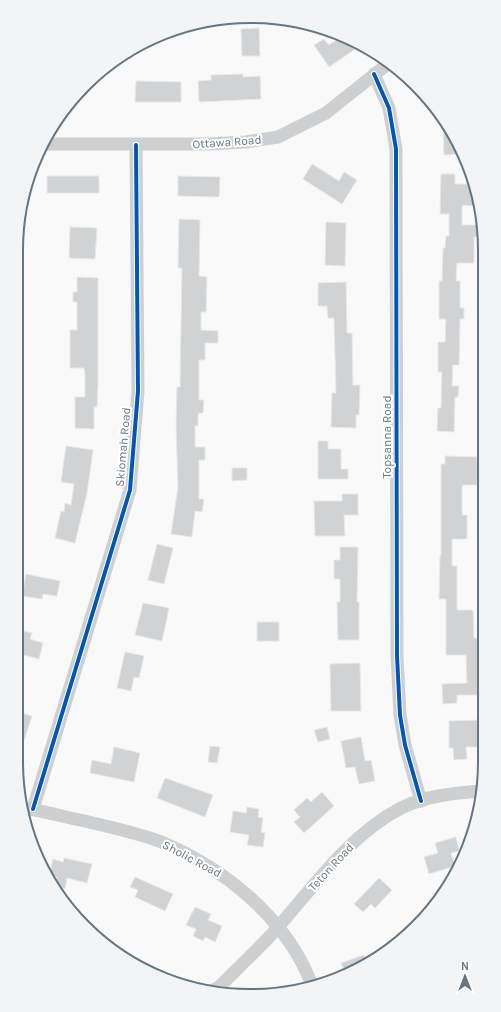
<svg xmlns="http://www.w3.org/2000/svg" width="501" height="1012" viewBox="0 0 501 1012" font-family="Karla,sans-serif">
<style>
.building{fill:#d0d2d3;stroke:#e8e8e8}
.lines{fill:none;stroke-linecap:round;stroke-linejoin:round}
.minor{stroke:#cecfd0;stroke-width:13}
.cycleway-casing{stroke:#fff;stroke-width:6}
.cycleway{stroke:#0057b8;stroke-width:4}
.labels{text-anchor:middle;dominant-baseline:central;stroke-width:4;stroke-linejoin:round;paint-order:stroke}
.street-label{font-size:12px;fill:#657683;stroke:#fff}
.rim{fill:none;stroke:#657683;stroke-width:2}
</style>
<rect width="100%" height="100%" fill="#f9f9f9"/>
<g class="building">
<polygon points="259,28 260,56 242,56 241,29"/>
<polygon points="341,37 354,40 361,45 329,67 314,45 324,39 329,45"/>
<polygon points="243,74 243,77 260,76 261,99 199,102 198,81 211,80 211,75"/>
<polygon points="136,81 181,82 181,102 135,102"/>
<polygon points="443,118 463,154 444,155"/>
<polygon points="312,164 339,181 344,172 357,180 342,204 303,179"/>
<polygon points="441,174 455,174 455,184 473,184 477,197 477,206 462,205 462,225 480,225 479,237 474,237 474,263 457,263 456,281 460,281 460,308 464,308 464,319 460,319 459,365 453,365 452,386 459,386 458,397 455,397 454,432 437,431 438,408 441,408 442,372 438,372 438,342 445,342 446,319 439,319 439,281 442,281 443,248 445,248 446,236 449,236 449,214 440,214"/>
<rect x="47" y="176" width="52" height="17"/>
<polygon points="178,176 220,177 219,197 178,196"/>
<polygon points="179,219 200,220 199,276 207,277 206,312 201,312 201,330 218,331 218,343 205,343 205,360 199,360 199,400 204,400 203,413 198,413 198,426 195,426 195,447 205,447 205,460 199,460 199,499 204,499 202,512 195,511 192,537 171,534 178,487 176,425 177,387 180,387 182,268 178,268"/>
<polygon points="326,222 346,223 345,266 325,265"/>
<polygon points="70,227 97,228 95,259 69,258"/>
<polygon points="77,277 98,278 98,383 97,407 94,407 94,429 75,428 75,397 85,397 85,374 84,368 70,368 70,330 77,330 77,302 73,302 73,292 77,292"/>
<polygon points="346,282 347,333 352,333 353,385 360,385 359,415 356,415 356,428 331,427 332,393 336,393 334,318 328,318 327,306 318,306 318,283"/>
<polygon points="318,441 328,441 328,449 341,449 341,469 348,469 348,479 318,479"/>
<polygon points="66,446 93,450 87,493 75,543 55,538 61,511 64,512 65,503 71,505 74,484 61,482"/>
<polygon points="445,456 477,457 477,485 462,485 462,515 467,515 467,539 452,539 452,566 457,566 457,610 473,610 474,638 479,638 479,669 484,669 484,695 457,695 457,703 443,704 442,684 467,683 466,655 446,655 446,599 439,599 440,555 441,555 441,464 445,464"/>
<polygon points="232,468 247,468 247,480 232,481"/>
<polygon points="342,494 358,494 358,515 344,515 345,536 315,536 314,501 342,501"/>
<polygon points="157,544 173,548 164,584 148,580"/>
<polygon points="340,547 358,547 357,602 359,602 359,640 338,640 337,602 340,602 340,579 334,579 334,560 340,560"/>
<polygon points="26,574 60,581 57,596 43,594 42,599 22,596"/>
<polygon points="143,603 169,608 162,641 135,635"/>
<rect x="257" y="622" width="22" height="19"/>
<polygon points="16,629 32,633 30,639 43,643 39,659 16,653"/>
<polygon points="125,652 144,656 139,678 134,677 131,691 117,688"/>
<polygon points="360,663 361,711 331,711 330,664"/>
<polygon points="16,711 32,716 18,759 16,759"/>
<polygon points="480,720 481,747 466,747 467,759 454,760 453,748 449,748 449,721"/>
<polygon points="327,727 330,739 318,742 314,730"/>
<polygon points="361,737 365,761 371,760 375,781 359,784 355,767 346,768 341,741"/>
<polygon points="210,746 220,747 217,763 208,762"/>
<polygon points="114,747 140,753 134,782 90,773 92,760 111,764"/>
<polygon points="165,778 213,795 205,817 157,798"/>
<polygon points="322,792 334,806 304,833 294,822 300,817 294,810 307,798 311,802"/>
<polygon points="247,807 259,809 258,817 263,818 261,832 265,833 263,847 247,845 249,835 230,832 233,811 246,813"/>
<polygon points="456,837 459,851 451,853 455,866 429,874 424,857 438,853 435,843"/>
<polygon points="64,858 92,864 87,883 67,878 65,889 55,887 57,877 49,875 53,859 63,862"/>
<polygon points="135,877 173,894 165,911 135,897 138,890 130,887"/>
<polygon points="379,878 392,890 375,908 371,904 363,912 354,904"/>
<polygon points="195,907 211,914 208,920 222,926 215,942 205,937 203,941 193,936 196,929 186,925"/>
<polygon points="364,955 367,963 354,972 346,974 341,963"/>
</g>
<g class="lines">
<g class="minor">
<polyline points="374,74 389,108 396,149 397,656 400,715 405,745 421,801"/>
<polyline points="42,144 210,144 246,142 278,137 326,113 389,63"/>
<path d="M24,808C43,811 61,816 80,820C106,826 134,832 159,841C224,868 286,917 312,985"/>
<polyline points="33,809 130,490 138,391 136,145"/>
<path d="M210,992L219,987C236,970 254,953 271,935C311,891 346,837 401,808C425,796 454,793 481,791"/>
</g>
<defs>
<g id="cycleway">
<polyline points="374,74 389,108 396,149 397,656 400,715 405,745 421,801"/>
<polyline points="33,809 130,490 138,391 136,145"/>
</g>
</defs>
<use href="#cycleway" class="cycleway-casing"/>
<use href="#cycleway" class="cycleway"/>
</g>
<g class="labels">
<g class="street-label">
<text transform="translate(227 142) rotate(-4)">Ottawa Road</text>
<text transform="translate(387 437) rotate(-90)">Topsanna Road</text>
<text transform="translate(123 447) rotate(-85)">Skiomah Road</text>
<text transform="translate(192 859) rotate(28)">Sholic Road</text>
<text transform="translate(331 867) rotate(-47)">Teton Road</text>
</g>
</g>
<path d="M0 0H501V1012H0ZM250 23H251A227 227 0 0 1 478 250V762A227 227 0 0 1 251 989H250A227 227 0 0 1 23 762V250A227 227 0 0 1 250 23Z" fill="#f3f4f5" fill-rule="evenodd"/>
<path class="rim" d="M250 23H251A227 227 0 0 1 478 250V762A227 227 0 0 1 251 989H250A227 227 0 0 1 23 762V250A227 227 0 0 1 250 23Z"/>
<g transform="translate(465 976)" stroke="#ffffff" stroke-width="3" paint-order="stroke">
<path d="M0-3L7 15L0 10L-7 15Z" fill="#657683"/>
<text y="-6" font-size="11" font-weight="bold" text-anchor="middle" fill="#657683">N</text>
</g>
</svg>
